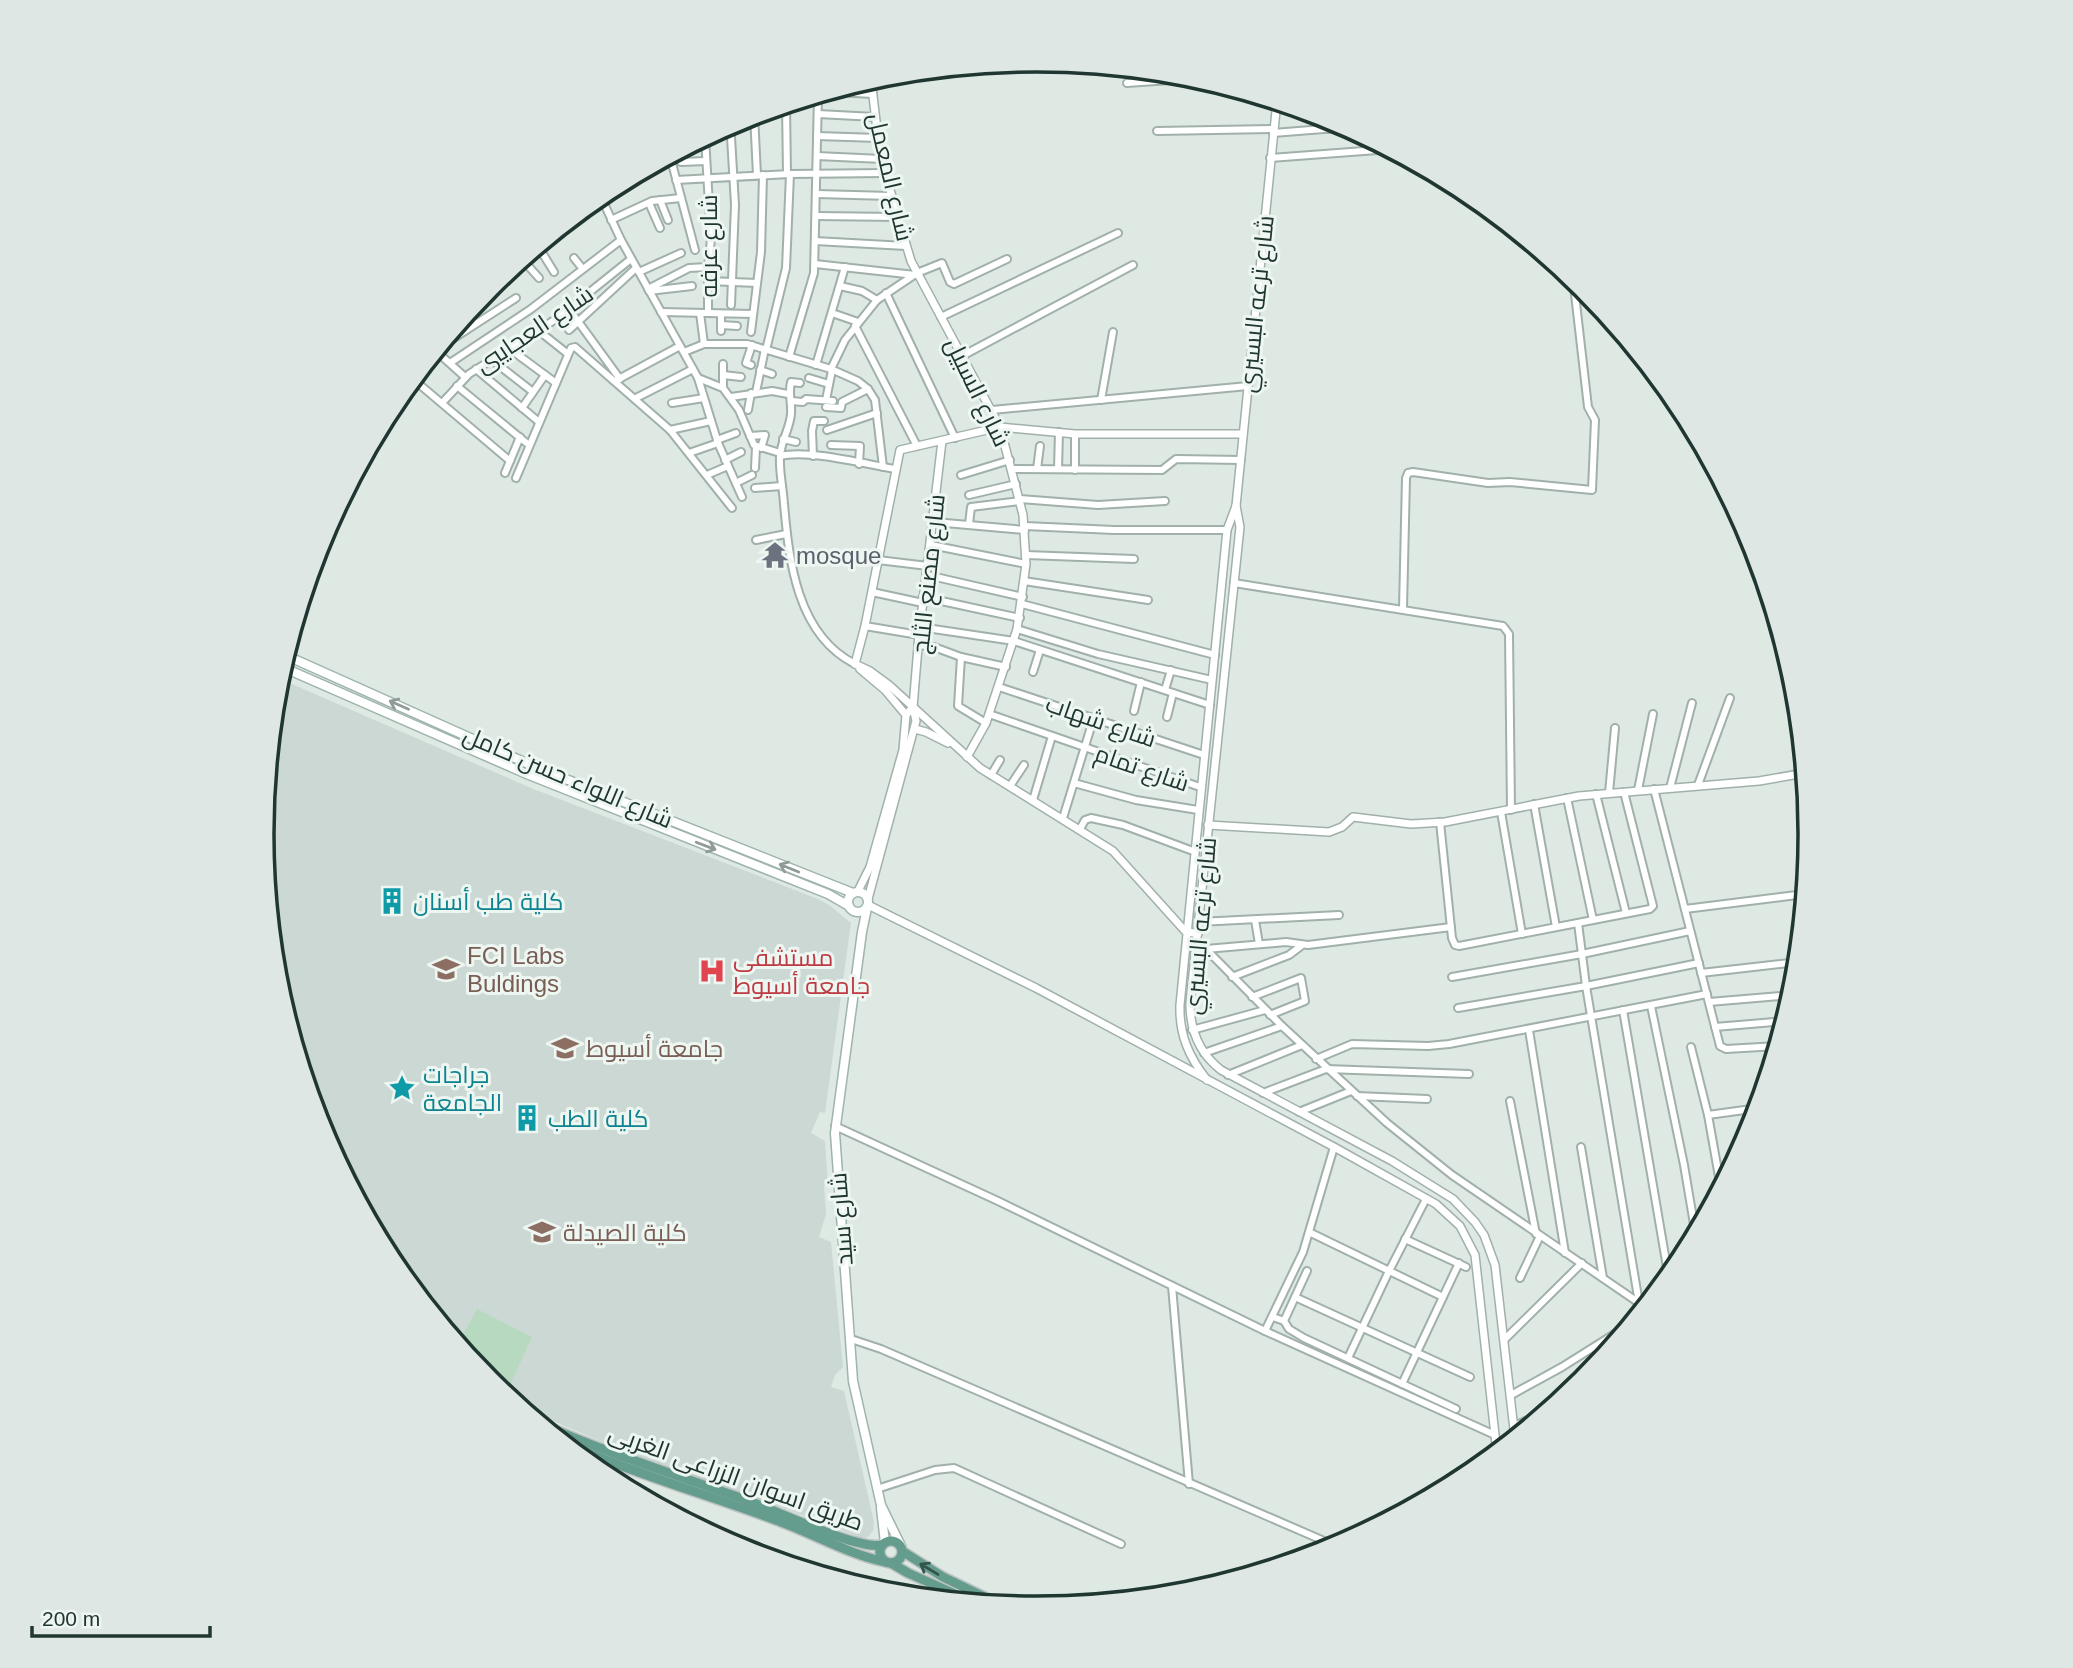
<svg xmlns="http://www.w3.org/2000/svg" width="2073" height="1668" viewBox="0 0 2073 1668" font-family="Arial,Cairo,sans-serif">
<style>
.built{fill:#ccd8d3}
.green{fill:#b7d9c0}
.water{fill:#88c2cc}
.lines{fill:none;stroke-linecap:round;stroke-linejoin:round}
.minor-casing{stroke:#a1b0ab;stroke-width:10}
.tertiary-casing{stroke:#a1b0ab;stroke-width:10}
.secondary-casing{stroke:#9eb4ac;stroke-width:11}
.primary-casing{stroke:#bcc3c1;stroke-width:12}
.minor{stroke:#fff;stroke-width:6}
.tertiary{stroke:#fff;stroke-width:7}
.secondary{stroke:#fff;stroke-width:8}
.primary{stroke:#649c8e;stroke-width:9}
.oneway{stroke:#909b98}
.oneway2{stroke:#34554d}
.labels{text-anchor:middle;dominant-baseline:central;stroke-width:6;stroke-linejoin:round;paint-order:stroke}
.street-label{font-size:24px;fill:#203731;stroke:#eef6f2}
.worship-label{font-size:24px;fill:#5b616d;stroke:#eef6f2;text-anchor:start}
.culture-label{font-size:24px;fill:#0d838f;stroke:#eef6f2;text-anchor:start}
.education-label{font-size:24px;fill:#785e54;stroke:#eef6f2;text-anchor:start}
.health-label{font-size:24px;fill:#be3a42;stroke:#eef6f2;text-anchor:start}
.rim{fill:none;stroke:#203731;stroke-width:3.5}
</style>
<rect width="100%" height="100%" fill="#dee9e4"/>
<polygon class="built" points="278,678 531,788 818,899 829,905 851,923 825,1113 820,1112 811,1133 825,1141 828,1185 824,1186 826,1214 819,1237 831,1242 843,1367 835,1375 831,1387 844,1391 874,1522 873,1531 868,1537 862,1538 770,1503 647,1461 520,1407 489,1381 392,1264 321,1130 277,985 262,834"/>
<polygon class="green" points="477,1309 532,1337 506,1394 489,1381 444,1327 463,1335"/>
<polygon class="water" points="660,1507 857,1585 740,1549"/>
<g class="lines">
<defs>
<g id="minor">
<polyline points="1127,83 1200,78"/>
<polyline points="837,92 873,94"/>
<polyline points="786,104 787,174"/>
<polyline points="754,114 757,175"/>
<polyline points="818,114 875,117"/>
<polyline points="1327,117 1328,129"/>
<polyline points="1157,131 1273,129"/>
<polyline points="1273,133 1349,127"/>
<polyline points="817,136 878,138"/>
<polyline points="705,137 711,239 708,267 708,313"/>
<polyline points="731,137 735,205 731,305"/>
<polyline points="670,156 695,250"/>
<polyline points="817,156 882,159"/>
<polyline points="1270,158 1391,149"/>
<polyline points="681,162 706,161"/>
<polyline points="676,180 790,174 885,173"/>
<polyline points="817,194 890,196"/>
<polyline points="600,195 621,240 698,378 718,443 742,497"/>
<polyline points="660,200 668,220"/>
<polyline points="649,203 660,228"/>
<polyline points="816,216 897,217"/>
<polyline points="611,220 652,201 681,198"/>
<polyline points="815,241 906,246"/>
<polyline points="538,246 554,272"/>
<polyline points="574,258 582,268"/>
<polyline points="522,259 539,278"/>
<polyline points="815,264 915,275"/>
<polyline points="639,272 681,253"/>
<polyline points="708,281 757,283"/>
<polyline points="840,286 862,291 877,300"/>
<polyline points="648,289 689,268 708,267"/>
<polyline points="649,291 692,286"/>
<polyline points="886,293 955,438"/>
<polyline points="569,309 620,379"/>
<polyline points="661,312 753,314"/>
<polyline points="700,313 704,344"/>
<polyline points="832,313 858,322"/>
<polyline points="941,317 1118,233"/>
<polyline points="721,325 737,326"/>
<polyline points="855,326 917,446"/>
<polyline points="569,330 636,268"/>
<polyline points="539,331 568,354"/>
<polyline points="721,331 721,314"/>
<polyline points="751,332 761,252 763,175"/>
<polyline points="437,349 516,298"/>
<polyline points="510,349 556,383"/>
<polyline points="766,350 786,268 790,174"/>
<polyline points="436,351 465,377"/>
<polyline points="684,352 704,344 747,344 831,369 858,381 868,389 875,400 883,467"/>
<polyline points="962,356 1133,265"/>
<polyline points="789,357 814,273 818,95"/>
<polyline points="492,360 533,392"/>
<polyline points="450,363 531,309 621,240"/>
<polyline points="751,365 746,363 752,345"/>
<polyline points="816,365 845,267"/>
<polyline points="476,369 539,422"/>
<polyline points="831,369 845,340 877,300 917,273 942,263 950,282 954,284 1007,259"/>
<polyline points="760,370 772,374"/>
<polyline points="723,375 741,377"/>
<polyline points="698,378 723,388 739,410 754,445 780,453"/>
<polyline points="809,378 829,384"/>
<polyline points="413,379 510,461"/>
<polyline points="617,380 680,346"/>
<path d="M800,383L791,382C788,394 792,402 791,414C790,428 781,441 780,456C779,471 783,488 784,504C789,561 797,635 855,664"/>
<polyline points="457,386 529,445"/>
<polyline points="723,387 723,364"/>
<polyline points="756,392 765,349"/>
<polyline points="731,397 772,391 788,394"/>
<polyline points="636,398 693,369"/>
<polyline points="826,400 832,370"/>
<polyline points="1101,400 1113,332"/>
<polyline points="791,401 803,402 806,399 833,401"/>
<polyline points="442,403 469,374 556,319 631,259"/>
<polyline points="672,403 704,398"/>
<polyline points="826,407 841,408 842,402 868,389"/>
<polyline points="522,408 545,375"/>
<polyline points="748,410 751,393"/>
<polyline points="992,410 1248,386"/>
<polyline points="670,430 711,421"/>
<polyline points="827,430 877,413"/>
<polyline points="750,436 765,435 761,448"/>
<polyline points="783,439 796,442"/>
<polyline points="717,440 736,433"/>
<polyline points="831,445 860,446 859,464"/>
<polyline points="689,453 718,443"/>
<path d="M780,456C808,449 865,464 895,469"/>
<polyline points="813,456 812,431 814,421 824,421"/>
<polyline points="725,460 741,452"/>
<polyline points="755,468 756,447"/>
<polyline points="1013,469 1162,470 1176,459 1241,460"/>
<polyline points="1037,469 1040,446"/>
<polyline points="1058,469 1059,432"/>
<polyline points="1075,470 1075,434"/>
<polyline points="505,473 520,437"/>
<polyline points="707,475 728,466"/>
<polyline points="961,475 1010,460"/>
<polyline points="516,478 571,348 575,347 670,430 732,508"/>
<polyline points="736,483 752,475"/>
<polyline points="755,488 782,486"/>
<polyline points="969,495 1016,484"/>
<polyline points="1020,499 1098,505 1165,501"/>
<polyline points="934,522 1025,530"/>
<polyline points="969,524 971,507 1020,501"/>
<polyline points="1025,526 1114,530 1227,530"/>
<polyline points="756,540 786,534"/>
<polyline points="931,545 1026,564"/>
<polyline points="1026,555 1134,559"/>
<polyline points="878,560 928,566"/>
<polyline points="927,575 1023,597"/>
<polyline points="1024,581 1148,600"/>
<polyline points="1234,583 1503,626 1509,634 1511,810"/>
<polyline points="872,592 923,603"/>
<polyline points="923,597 1020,618"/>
<polyline points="1022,604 1215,655"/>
<polyline points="1403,609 1406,478 1408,473 1413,472 1488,483 1510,482 1592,490 1595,420 1588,407 1573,277"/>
<polyline points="865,626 919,635"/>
<polyline points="920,627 1014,641 1210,705"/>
<polyline points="1017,629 1098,654 1212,680"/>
<polyline points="918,645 934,647 961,657 1006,667"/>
<polyline points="961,657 958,706 986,723"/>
<polyline points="1033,672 1040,650"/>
<polyline points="999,687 1204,755"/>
<polyline points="1165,690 1171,670"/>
<polyline points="1134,711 1141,682"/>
<polyline points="989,714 1200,787"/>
<polyline points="1167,717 1173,693"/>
<polyline points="991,775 1000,760"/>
<polyline points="1074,783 1136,800 1198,810"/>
<polyline points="1698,785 1730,698"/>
<polyline points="1010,786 1024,765"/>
<polyline points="1670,788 1692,703"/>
<polyline points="1654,789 1720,1046 1726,1049 1778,1046"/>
<polyline points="1638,790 1653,714"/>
<polyline points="1609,793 1615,728"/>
<polyline points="1596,794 1626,913"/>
<polyline points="1567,798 1593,920"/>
<polyline points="1033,800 1052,736"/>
<polyline points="1534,804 1556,927"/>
<polyline points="1501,812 1522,934"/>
<polyline points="1063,818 1094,717"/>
<polyline points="1440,822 1452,938 1455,945 1459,946 1650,909 1653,906 1624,792"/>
<polyline points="1080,829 1085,820 1091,818 1123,825 1193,851"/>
<polyline points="1685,909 1805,894"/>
<polyline points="1255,920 1259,944"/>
<polyline points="1199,922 1339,915"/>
<polyline points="1578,923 1586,986 1639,1303"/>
<polyline points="1197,940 1282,1026 1387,1123 1452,1175 1645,1307"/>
<polyline points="1206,949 1286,942 1308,945 1451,927"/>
<polyline points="1701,973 1798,962"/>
<polyline points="1232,977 1289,955 1301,946"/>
<polyline points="1452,977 1582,954 1690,931"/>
<polyline points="1252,997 1301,978 1305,1001 1270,1015"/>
<polyline points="1709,1002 1793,995"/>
<polyline points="1651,1006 1684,1165 1696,1236"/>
<polyline points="1458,1008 1586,986 1699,963"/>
<polyline points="1623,1010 1669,1279"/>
<polyline points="1715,1027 1785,1021"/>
<polyline points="1192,1030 1265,1010"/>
<polyline points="1529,1030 1565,1253"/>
<polyline points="1691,1047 1708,1115 1721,1188"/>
<polyline points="1204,1053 1282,1026"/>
<polyline points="1316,1059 1352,1044 1428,1046 1449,1044 1707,994"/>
<polyline points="1228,1075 1302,1045"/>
<polyline points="1263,1093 1326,1069 1469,1074"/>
<polyline points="1357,1096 1427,1099"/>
<polyline points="1510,1101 1536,1234"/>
<polyline points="1299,1112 1351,1091"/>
<polyline points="1708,1115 1759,1108"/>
<polyline points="835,1126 998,1201 1265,1331 1495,1435"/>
<polyline points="1581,1147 1603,1278"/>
<polyline points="1311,1233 1443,1297"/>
<polyline points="1405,1239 1466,1267"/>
<polyline points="1520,1278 1540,1236"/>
<polyline points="1172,1286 1189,1484"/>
<polyline points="1295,1297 1470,1377"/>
<polyline points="1273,1317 1284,1321 1289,1329 1304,1338 1456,1409"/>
<polyline points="1284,1321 1307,1271"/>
<polyline points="1265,1331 1303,1252 1334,1147"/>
<polyline points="851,1339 881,1349 1338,1547"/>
<polyline points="1505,1339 1582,1263"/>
<polyline points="1348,1358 1389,1271 1426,1199"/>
<polyline points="1402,1384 1459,1263"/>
<polyline points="1511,1395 1562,1367 1632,1323"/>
<polyline points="1514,1426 1550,1410"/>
<polyline points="877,1489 935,1470 954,1468 1121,1544"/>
</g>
<g id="tertiary">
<polyline points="871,79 878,138 885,173 911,261 1000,427 1023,515 1026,564 1017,629 986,723 967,757"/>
<path d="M1236,506L1240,527L1190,1003C1190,1031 1199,1053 1221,1070L1392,1161L1453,1199L1475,1222L1484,1235L1495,1265L1515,1438"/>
<polyline points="855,664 865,626 900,450 1000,427 1075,434 1243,434"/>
<polyline points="855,664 870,671 889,685 980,768 1113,851 1185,931 1198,934"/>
<polyline points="860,669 885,690 906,715"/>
<polyline points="915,729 926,732 948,743"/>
<polyline points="1208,825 1329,832 1342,827 1353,817 1411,824 1445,822 1579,796 1759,781 1805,773"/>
<polyline points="858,891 870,867 903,750 906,715 913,707"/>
<polyline points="868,899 916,721 913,707 919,635 942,441"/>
<polyline points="868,905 1036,988 1334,1147 1436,1204 1460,1226 1475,1255 1497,1453"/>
<path d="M1207,1080C1189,1057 1179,1035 1180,1005L1227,530L1236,506L1277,101"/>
</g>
<g id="secondary">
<polyline points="285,655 533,766 853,893"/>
<polyline points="282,667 529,775 828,894 849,906"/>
<circle cx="858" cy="902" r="10"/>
<polyline points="867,908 862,932 835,1133 853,1381 881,1505 901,1546"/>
<polyline points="881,1508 885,1543"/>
</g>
<g id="primary">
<path d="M539,1423C607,1453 676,1475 746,1500C775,1510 857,1550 882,1545"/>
<path d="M564,1443C633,1473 705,1494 776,1520C810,1532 852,1556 886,1562"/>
<circle cx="891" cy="1552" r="11"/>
<polyline points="902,1551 943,1577 1001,1605"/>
<polyline points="891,1563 908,1573 973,1602"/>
</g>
</defs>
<use href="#minor" class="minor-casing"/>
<use href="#tertiary" class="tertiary-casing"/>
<use href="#secondary" class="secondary-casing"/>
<use href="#primary" class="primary-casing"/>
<use href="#minor" class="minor"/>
<use href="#tertiary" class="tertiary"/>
<use href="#secondary" class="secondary"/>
<use href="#primary" class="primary"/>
</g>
<defs><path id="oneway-shaft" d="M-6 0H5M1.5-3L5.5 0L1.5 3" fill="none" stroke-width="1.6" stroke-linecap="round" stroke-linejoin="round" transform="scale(1.75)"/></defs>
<g class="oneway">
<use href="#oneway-shaft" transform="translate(399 705) rotate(-156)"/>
<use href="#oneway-shaft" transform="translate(706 846) rotate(21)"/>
<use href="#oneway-shaft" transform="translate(789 868) rotate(-158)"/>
</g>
<use class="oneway2" href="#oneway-shaft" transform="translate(929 1569) rotate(-149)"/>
<defs>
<symbol id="temple-bare" viewBox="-9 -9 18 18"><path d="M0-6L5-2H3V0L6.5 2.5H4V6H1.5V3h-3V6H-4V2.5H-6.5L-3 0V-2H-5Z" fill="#6b7280" stroke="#eef6f2" stroke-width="2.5" paint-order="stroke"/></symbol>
<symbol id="building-bare" viewBox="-9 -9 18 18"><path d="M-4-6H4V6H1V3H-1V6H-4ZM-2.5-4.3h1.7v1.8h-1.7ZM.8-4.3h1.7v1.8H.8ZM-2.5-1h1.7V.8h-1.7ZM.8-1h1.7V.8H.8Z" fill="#0f9aa8" stroke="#eef6f2" stroke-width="2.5" paint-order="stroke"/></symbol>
<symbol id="university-bare" viewBox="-9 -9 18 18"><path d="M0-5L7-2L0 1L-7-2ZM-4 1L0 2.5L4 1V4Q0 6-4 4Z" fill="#8d6e63" stroke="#eef6f2" stroke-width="2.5" paint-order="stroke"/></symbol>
<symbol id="hospital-bare" viewBox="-9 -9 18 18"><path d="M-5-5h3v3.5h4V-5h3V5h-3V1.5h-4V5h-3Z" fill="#e0444e" stroke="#eef6f2" stroke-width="2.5" paint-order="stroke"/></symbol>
<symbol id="sight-bare" viewBox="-9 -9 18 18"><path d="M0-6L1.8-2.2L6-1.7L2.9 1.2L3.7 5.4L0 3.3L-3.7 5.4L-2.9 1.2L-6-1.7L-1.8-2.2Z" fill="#0f9aa8" stroke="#eef6f2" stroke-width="2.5" paint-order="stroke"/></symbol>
<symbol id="school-bare" viewBox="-9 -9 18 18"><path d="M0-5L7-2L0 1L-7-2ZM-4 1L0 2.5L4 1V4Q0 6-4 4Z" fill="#8d6e63" stroke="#eef6f2" stroke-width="2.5" paint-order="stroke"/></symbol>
</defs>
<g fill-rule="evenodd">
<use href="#temple-bare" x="756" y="536" width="38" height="38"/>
<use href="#building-bare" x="373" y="882" width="38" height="38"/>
<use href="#university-bare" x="427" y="950" width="38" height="38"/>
<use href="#hospital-bare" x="693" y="952" width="38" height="38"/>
<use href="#university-bare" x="546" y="1029" width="38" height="38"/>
<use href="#sight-bare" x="383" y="1069" width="38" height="38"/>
<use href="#building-bare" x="508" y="1099" width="38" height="38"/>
<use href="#school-bare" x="523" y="1213" width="38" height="38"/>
</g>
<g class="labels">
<g class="street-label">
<text transform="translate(891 177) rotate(77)">شارع المعمل</text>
<text transform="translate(708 246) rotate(-90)">شارع عرفه</text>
<text transform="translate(1256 304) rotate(-84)">شارع ترعه البسيري</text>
<text transform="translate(534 329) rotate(-34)">شارع العجايبى</text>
<text transform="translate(978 392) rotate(64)">شارع السبيل</text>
<text transform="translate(928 574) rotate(-84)">شارع مصنع الثلج</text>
<text transform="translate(1101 721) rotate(19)">شارع شهاب</text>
<text transform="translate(1142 768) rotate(19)">شارع تمام</text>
<text transform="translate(568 777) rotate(23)">شارع اللواء حسن كامل</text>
<text transform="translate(1200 926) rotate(-85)">شارع ترعه البسيري</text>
<text transform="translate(841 1219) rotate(-94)">شارع سيد</text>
<text transform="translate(736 1477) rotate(20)">طريق اسوان الزراعى الغربى</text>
</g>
<g class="worship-label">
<text x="796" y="555">mosque</text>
</g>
<g class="culture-label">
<text x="413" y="901">كلية طب أسنان</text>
<text x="423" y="1074">جراجات<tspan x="423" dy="28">الجامعة</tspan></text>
<text x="548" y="1118">كلية الطب</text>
</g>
<g class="education-label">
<text x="467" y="955">FCI Labs<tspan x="467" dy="28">Buldings</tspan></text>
<text x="586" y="1048">جامعة أسيوط</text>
<text x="563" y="1232">كلية الصيدلة</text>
</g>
<g class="health-label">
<text x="733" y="957">مستشفی<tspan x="733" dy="28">جامعة أسيوط</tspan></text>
</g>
</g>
<path d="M0 0H2073V1668H0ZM274 834a762 762 0 1 1 1524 0a762 762 0 1 1-1524 0Z" fill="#dee7e3" fill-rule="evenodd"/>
<path class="rim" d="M274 834a762 762 0 1 1 1524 0a762 762 0 1 1-1524 0Z"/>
<path d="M32 1626v10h178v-10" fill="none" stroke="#203731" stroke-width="3.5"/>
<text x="42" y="1626" font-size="21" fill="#203731" stroke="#eef6f2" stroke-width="5" paint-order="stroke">200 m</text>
</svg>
